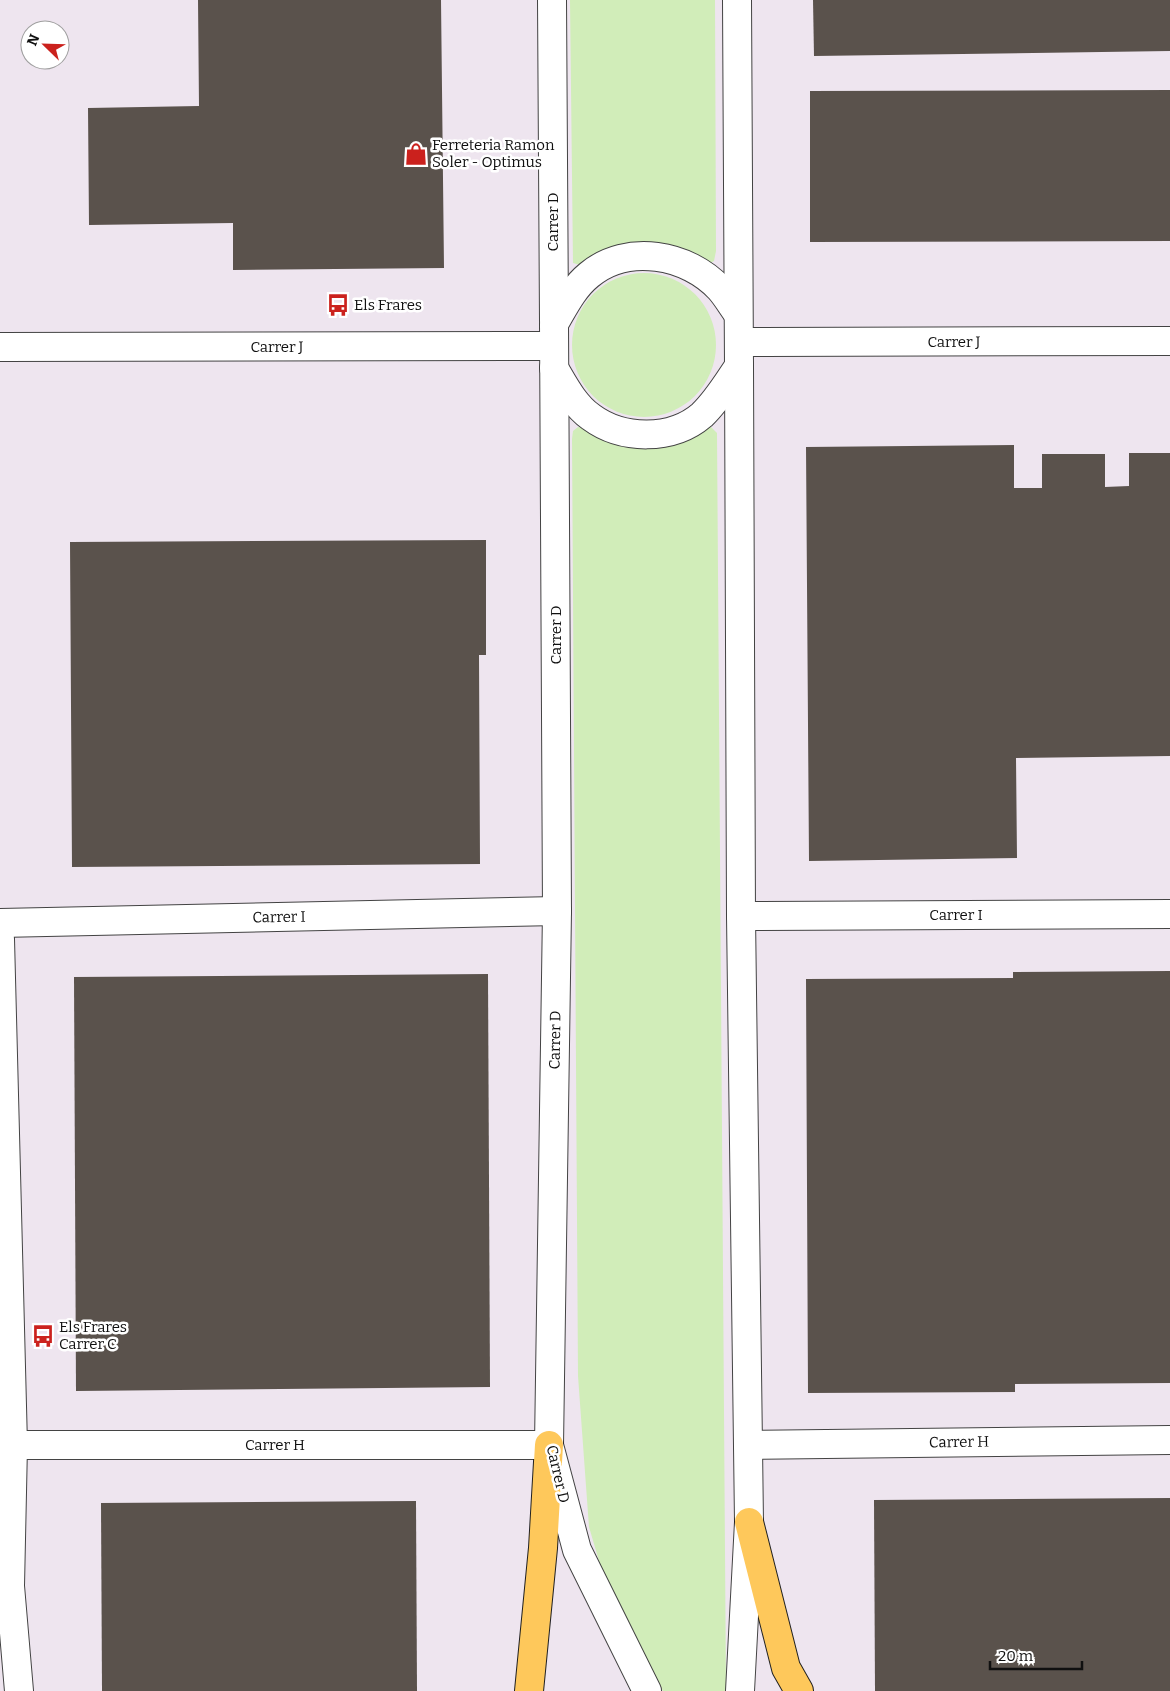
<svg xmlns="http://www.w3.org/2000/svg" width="1170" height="1691" viewBox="0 0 1170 1691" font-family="Bitter,serif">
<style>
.industrial{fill:#eee5ef;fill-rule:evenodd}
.green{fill:#d1edb9}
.building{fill:#5a524c}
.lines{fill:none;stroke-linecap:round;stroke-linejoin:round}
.minor-casing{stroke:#434343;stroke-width:30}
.trunk-casing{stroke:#212121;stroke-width:30}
.minor{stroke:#fff;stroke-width:28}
.trunk{stroke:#fec85b;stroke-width:28}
.labels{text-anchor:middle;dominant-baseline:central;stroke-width:5;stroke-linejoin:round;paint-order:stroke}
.poi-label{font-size:15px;fill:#101010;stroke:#fff;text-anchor:start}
.street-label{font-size:15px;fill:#101010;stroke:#fff}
</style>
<rect width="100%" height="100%" fill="#fffdf3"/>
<path class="industrial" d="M0,0H1170V1691H0ZM30,30H60V60H30Z"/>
<g class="green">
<path d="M570,0H715L716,251L714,261L710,263C661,238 627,234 580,265L573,263Z"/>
<circle cx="644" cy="345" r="72"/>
<path d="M578,427C589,427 600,437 610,441C647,456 673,441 706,427H711L717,433L726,1691H663L638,1653L602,1571L589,1527L578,1376L572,439L573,431Z"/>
</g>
<g class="building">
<polygon points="198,0 441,0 444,268 233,270 233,223 89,225 88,108 199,106"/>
<polygon points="813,0 1170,0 1170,51 814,56"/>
<polygon points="1170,90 1170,241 810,242 810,91"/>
<polygon points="1014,445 1014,488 1042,488 1042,454 1105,454 1105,487 1129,486 1129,453 1170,453 1170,756 1016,758 1017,858 809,861 806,447"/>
<polygon points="486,540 486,655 479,655 480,864 72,867 70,542"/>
<polygon points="1170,971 1170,1383 1015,1384 1015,1392 808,1393 806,979 1013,978 1013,972"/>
<polygon points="488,974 490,1387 76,1391 74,977"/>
<polygon points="1170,1498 1170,1691 875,1691 874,1500"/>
<polygon points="416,1501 417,1691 102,1691 101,1503"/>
</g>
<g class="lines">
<defs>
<g id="minor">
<polyline points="552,0 554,321"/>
<polyline points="739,342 1170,341"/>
<polyline points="0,347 554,346"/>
<polyline points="739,366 741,916 749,1522 740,1691"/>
<path d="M554,368C564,385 574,405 591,417C622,440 672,441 702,415C717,401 728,382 739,366L737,0"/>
<polyline points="741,916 1170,914"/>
<polyline points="0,923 557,911"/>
<polyline points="0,939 13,1445 10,1586 19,1691"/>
<polyline points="0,1445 549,1445"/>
<polyline points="748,1445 1170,1440"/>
<path d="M647,1691L577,1550L549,1445L557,911L554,324C564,307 573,288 589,275C627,243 688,254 720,289C727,297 732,306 738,314"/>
</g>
<g id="trunk">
<polyline points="749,1522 786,1668 799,1691"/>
<polyline points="529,1691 543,1548 549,1445"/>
</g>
</defs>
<use href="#minor" class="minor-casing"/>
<use href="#trunk" class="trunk-casing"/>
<use href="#minor" class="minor"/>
<use href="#trunk" class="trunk"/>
</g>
<defs>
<symbol id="shop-bare" viewBox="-9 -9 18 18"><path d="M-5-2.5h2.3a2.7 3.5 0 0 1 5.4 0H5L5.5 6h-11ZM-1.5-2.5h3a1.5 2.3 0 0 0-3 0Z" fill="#cb211d" stroke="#fff" stroke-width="2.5" paint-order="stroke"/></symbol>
<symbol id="bus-bare" viewBox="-9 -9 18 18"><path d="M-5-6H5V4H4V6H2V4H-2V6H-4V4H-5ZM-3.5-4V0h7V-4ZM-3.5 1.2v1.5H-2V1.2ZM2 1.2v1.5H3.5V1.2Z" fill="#cb211d" stroke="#fff" stroke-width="2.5" paint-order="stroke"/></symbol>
</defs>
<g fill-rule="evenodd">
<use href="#shop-bare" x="400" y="138" width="32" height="32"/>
<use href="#bus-bare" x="322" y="289" width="32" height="32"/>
<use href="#bus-bare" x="27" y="1320" width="32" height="32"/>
</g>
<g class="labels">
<g class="poi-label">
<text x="432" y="145">Ferreteria Ramon<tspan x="432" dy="17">Soler - Optimus</tspan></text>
<text x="354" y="305">Els Frares</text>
<text x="59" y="1327">Els Frares<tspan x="59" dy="17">Carrer C</tspan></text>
</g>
<g class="street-label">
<text transform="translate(553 222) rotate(-90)">Carrer D</text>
<text x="954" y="342">Carrer J</text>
<text x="277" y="347">Carrer J</text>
<text transform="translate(556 635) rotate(-90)">Carrer D</text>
<text x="956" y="915">Carrer I</text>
<text transform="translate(279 917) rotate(-1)">Carrer I</text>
<text transform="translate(555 1040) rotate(-89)">Carrer D</text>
<text transform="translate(959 1442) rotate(-1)">Carrer H</text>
<text x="275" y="1445">Carrer H</text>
<text transform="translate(558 1474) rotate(77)">Carrer D</text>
</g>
</g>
<g transform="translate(45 45) rotate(293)"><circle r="24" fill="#ffffff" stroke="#9f9f9f"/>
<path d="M0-4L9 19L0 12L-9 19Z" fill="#cb211d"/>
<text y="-8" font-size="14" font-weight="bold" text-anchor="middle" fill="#101010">N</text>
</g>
<path d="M990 1661v8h92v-8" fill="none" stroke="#101010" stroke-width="2.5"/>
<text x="998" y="1661" font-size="15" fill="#101010" stroke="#ffffff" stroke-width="4" paint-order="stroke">20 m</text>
</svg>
